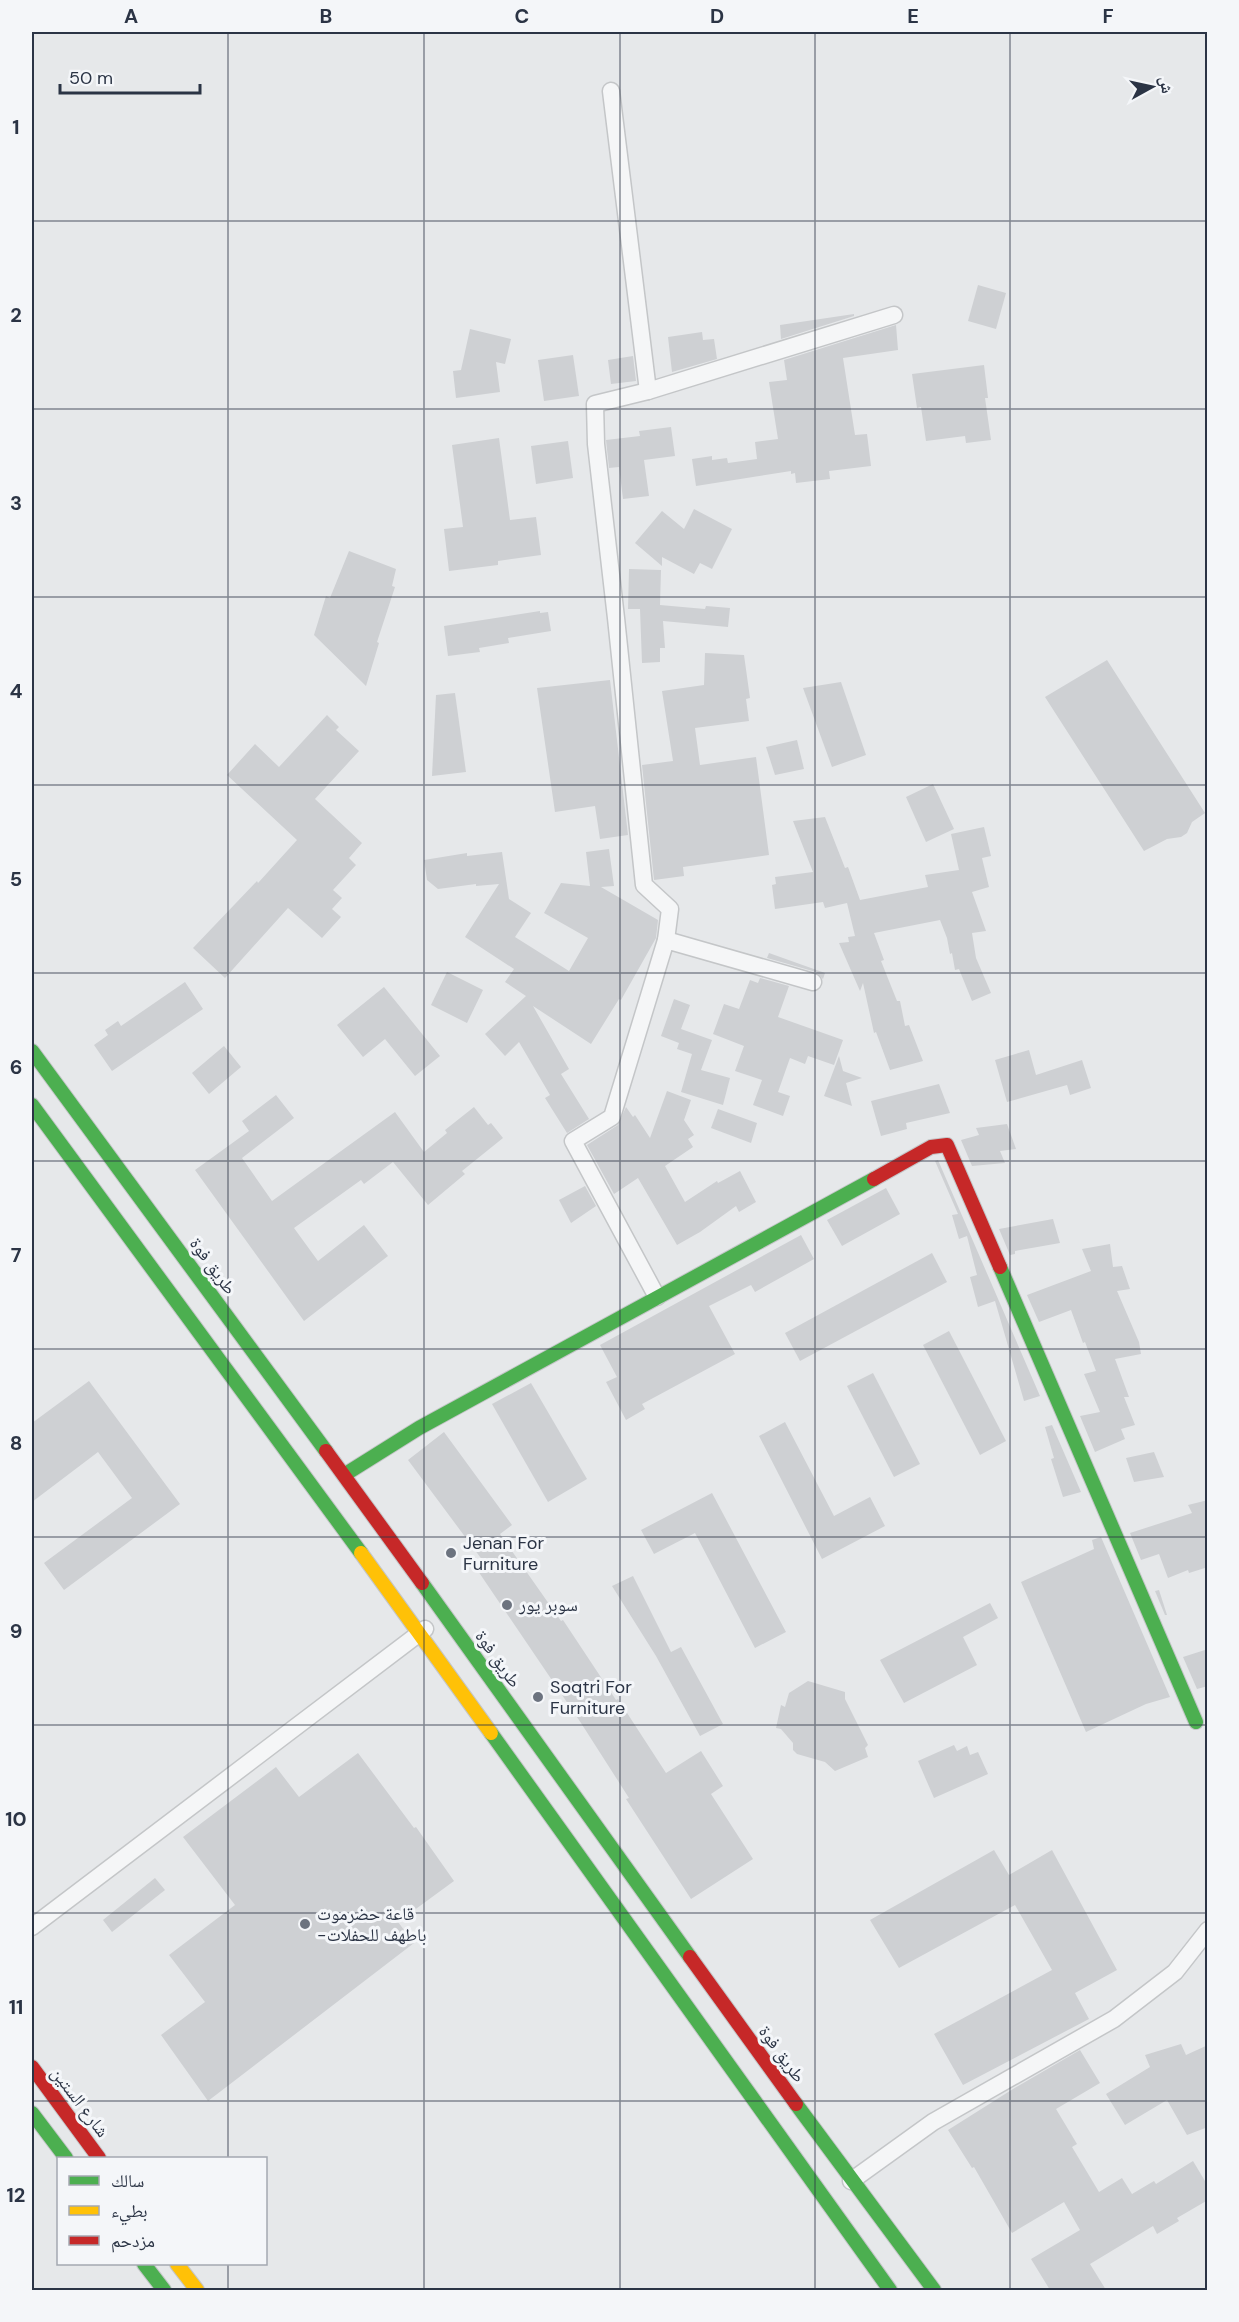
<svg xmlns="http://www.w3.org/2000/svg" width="1239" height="2322" viewBox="0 0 1239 2322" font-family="'DM Sans','Noto Naskh Arabic',sans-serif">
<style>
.building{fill:#ced0d3}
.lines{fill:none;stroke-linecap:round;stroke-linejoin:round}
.street-casing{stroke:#c4c6c8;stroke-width:19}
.fast-casing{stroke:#c4c6c8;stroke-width:16}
.slow-casing{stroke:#c4c6c8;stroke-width:16}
.jam-casing{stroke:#c4c6c8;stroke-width:16}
.street{stroke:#f5f6f7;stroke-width:16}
.fast{stroke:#4caf50;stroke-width:14}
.slow{stroke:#ffc107;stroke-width:14}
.jam{stroke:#c62828;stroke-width:14}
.grid{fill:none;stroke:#2b3445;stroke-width:1.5;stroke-opacity:0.55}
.poi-dot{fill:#6c737f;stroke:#f4f6f9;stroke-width:2}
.labels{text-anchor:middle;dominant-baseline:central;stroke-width:6;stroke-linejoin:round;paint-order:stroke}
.street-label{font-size:18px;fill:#2b3445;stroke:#f4f6f9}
.poi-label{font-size:18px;fill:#2b3445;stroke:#f4f6f9;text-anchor:start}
.neatline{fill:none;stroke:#2b3445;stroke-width:2}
.grid-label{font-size:20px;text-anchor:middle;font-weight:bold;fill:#2b3445}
</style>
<rect width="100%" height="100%" fill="#e6e8ea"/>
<g class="building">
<polygon points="978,285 1006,293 996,329 968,321"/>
<polygon points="854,314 854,316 781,339 780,325"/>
<polygon points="896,325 898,350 843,358 855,435 867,434 871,466 829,471 830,479 796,483 795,473 791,474 791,471 696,486 692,459 712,456 712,460 727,458 728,463 757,459 755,442 778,439 769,382 787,380 784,360"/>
<polygon points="470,329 511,339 505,364 496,362 500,392 456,398 453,371 461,370"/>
<polygon points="702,332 703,340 714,339 717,359 672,372 668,337"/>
<polygon points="573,355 579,396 544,401 538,360"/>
<polygon points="633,356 636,381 611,384 608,360"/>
<polygon points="984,365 988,398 985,398 991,440 966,443 965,436 926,441 921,407 917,408 912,374"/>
<polygon points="671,427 675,456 644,460 649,496 623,499 619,467 609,468 606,440 640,436 639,431"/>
<polygon points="499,438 510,520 536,517 541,555 498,561 498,565 449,571 444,529 463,527 452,445"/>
<polygon points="568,441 573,478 536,484 531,446"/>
<polygon points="694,509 732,529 712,569 700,563 694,574 662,557 662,566 635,543 662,511 684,529"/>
<polygon points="349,551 396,569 392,586 395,587 377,642 379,643 366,686 314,635 326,596 330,598"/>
<polygon points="629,569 661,570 660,605 705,609 706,606 730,608 728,627 663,621 665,648 660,648 660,662 642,663 640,609 628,609"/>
<polygon points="540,611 540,613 548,612 551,631 508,638 509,643 479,648 480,652 448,656 444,626"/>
<polygon points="705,653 744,655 750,698 746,699 749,721 695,728 700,765 756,757 769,855 683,867 684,876 654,880 642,765 673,761 662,691 704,685"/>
<polygon points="1107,660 1205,813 1192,822 1187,833 1181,837 1167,839 1144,851 1045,697"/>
<polygon points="610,680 628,835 600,839 595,806 555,812 537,688"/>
<polygon points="841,682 866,755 832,767 803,688"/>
<polygon points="455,693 466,772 432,776 436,695"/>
<polygon points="327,715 339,727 336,730 359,751 315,799 362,843 349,858 356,865 333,890 342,898 332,909 341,917 322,938 288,908 225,978 193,948 257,881 258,883 297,840 227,775 255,744 279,767"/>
<polygon points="797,740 804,769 775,775 766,747"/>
<polygon points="933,784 954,829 926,842 906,797"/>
<polygon points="825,817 845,868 848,867 860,900 928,887 925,875 959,870 951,834 984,827 991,856 982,858 989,887 972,892 986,931 972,933 976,958 991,993 972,1001 959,969 955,970 952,953 950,954 947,938 940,920 874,933 884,960 881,961 897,1001 900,1001 905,1026 909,1025 923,1061 890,1070 876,1032 874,1033 863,983 860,991 839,943 849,942 848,937 855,936 847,903 825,908 823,902 775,909 772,885 776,884 775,877 813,872 793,821"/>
<polygon points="609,849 614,886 601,887 658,920 656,938 621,1000 619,999 591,1044 533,1006 569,1069 561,1074 589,1119 567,1133 545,1098 550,1095 519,1042 505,1056 485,1034 526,996 505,982 514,969 465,937 499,884 476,886 476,884 438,889 427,880 424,860 467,853 467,856 502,852 509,899 531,913 515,937 569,971 588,938 544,913 561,883 590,886 586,852"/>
<polygon points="769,953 825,973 823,979 816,972 767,958"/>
<polygon points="447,972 483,990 467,1023 431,1005"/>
<polygon points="760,978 789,986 778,1017 843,1040 834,1065 808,1056 805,1064 790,1058 778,1092 790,1096 783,1116 753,1105 762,1080 735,1071 744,1046 713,1034 724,1004 739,1009 750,980 758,983"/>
<polygon points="185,982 203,1009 112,1071 94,1045 108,1035 105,1030 118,1021 121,1026"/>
<polygon points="384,987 440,1056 415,1076 385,1039 363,1057 337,1025"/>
<polygon points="674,999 690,1005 681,1029 712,1040 701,1070 730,1078 723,1105 681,1092 692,1054 677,1049 679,1043 661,1036"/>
<polygon points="224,1046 241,1067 209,1094 192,1073"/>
<polygon points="1029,1050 1036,1075 1082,1060 1091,1088 1070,1095 1067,1085 1007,1102 995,1060"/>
<polygon points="839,1056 843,1071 862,1078 846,1083 852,1106 824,1096"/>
<polygon points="939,1084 950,1113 906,1123 907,1129 881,1136 871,1101"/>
<polygon points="667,1091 691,1100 684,1120 694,1135 688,1139 693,1147 665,1166 685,1202 717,1181 718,1183 740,1171 756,1202 739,1212 736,1206 700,1232 677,1245 638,1178 614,1194 587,1145 618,1125 626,1107 633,1117 635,1115 650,1138"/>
<polygon points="276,1095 294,1118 242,1158 272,1201 395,1112 424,1152 447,1133 445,1130 474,1107 488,1125 491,1123 503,1138 462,1171 465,1174 428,1205 393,1162 364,1184 361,1180 294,1228 318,1261 364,1225 388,1256 304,1321 195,1170 249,1131 242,1121"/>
<polygon points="718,1109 757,1123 751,1143 711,1128"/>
<polygon points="1007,1124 1016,1149 1000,1151 1005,1163 972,1166 961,1140 979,1135 976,1128"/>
<polygon points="938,1160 1040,1396 1024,1401 995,1301 978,1307 970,1277 977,1275 967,1236 959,1239 952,1215 958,1214 935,1161"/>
<polygon points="585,1186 596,1206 571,1223 559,1200"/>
<polygon points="886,1188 900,1214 842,1246 827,1220"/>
<polygon points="1053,1219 1060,1243 1015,1251 1015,1254 1010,1255 999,1229"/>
<polygon points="801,1235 814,1259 755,1292 751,1285 709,1306 735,1354 642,1404 645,1409 626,1420 606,1382 617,1377 600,1345"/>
<polygon points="1110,1244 1113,1267 1122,1266 1130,1289 1117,1291 1139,1342 1141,1354 1115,1359 1129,1397 1124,1397 1135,1425 1121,1429 1125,1439 1095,1452 1080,1416 1100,1412 1084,1374 1096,1371 1085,1342 1083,1343 1071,1310 1039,1322 1027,1295 1091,1271 1082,1249"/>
<polygon points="932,1253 947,1282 800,1361 785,1333"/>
<polygon points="949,1331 1006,1441 980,1455 923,1345"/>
<polygon points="873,1373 920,1464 894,1477 847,1386"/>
<polygon points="89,1381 180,1504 64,1590 44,1563 132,1498 98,1452 32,1502 32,1423"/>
<polygon points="531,1383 587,1479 548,1502 492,1404"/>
<polygon points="785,1422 834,1516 870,1497 885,1526 822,1559 759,1436"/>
<polygon points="1052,1425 1081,1492 1063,1497 1051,1459 1054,1458 1045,1427"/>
<polygon points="444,1432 512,1525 500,1534 561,1621 563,1620 616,1700 618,1699 666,1773 701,1751 723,1786 711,1794 753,1859 691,1899 626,1799 629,1798 581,1723 478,1571 486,1565 408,1460"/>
<polygon points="1154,1452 1164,1477 1134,1482 1126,1458"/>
<polygon points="712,1493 786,1632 755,1648 695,1533 654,1554 641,1530"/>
<polygon points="1208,1500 1208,1567 1189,1573 1188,1570 1168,1578 1159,1554 1141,1560 1130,1533 1192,1513 1188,1505"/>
<polygon points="1101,1537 1170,1697 1146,1704 1086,1732 1021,1582 1094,1549 1092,1540"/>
<polygon points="633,1576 671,1652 681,1647 723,1724 700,1736 656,1656 612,1586"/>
<polygon points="1159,1590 1167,1615 1165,1615 1155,1591"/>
<polygon points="990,1603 998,1618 963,1637 977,1665 904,1703 880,1660"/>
<polygon points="1208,1649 1208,1686 1197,1689 1183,1657"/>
<polygon points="808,1681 845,1692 845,1699 868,1745 865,1748 868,1757 835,1771 825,1762 797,1754 793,1750 793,1743 781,1729 776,1728 781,1705 785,1707 789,1693"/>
<polygon points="954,1745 957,1751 967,1746 970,1755 978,1752 988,1774 934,1798 918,1761"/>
<polygon points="358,1753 414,1828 416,1827 454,1881 398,1922 414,1943 208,2101 161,2035 205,2002 169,1955 235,1905 183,1837 276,1767 299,1797"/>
<polygon points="994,1850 1009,1875 1052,1850 1117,1970 1075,1993 1089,2019 963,2085 934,2034 1052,1970 1015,1905 899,1968 870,1920"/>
<polygon points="155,1878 165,1890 112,1932 103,1920"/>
<polygon points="1181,2044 1186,2055 1208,2045 1208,2127 1187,2135 1167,2100 1125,2125 1106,2094 1150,2067 1145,2055"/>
<polygon points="1080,2050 1100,2083 1056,2109 1077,2144 1072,2147 1099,2192 1122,2178 1132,2194 1154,2181 1156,2184 1193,2161 1208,2186 1208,2200 1177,2218 1179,2221 1157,2234 1153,2226 1090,2264 1106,2290 1050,2290 1031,2259 1080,2230 1064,2202 1012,2233 974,2167 972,2168 948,2130 1013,2089"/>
</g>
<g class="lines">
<defs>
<g id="street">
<polyline points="611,91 648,391"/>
<polyline points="666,940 670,909 644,885 616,618 596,444 595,404 648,391 894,315"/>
<polyline points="657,1297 573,1141 612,1117 666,940 813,982"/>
<polyline points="32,1927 425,1629"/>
<polyline points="851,2181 933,2122 1114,2019 1175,1972 1208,1930"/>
</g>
<g id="fast">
<polyline points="32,1051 326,1451"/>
<polyline points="32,1105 361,1553"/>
<polyline points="1000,1267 1196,1722"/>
<polyline points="344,1475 419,1428 874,1179"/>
<polyline points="422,1583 690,1957"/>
<polyline points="491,1733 890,2290"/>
<polyline points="796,2104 934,2290"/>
<polyline points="32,2113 66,2158"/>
<polyline points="144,2264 164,2290"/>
</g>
<g id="slow">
<polyline points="361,1553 491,1733"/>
<polyline points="177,2264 197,2290"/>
</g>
<g id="jam">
<polyline points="874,1179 931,1147 947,1145 1000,1267"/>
<polyline points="326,1451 422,1583"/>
<polyline points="690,1957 796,2104"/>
<polyline points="32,2067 99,2158"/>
</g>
</defs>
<use href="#street" class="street-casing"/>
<use href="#fast" class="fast-casing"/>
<use href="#slow" class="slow-casing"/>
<use href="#jam" class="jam-casing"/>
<use href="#street" class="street"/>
<use href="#fast" class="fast"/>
<use href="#slow" class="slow"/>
<use href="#jam" class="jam"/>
</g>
<path class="grid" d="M228,32V2158M424,32V2290M620,32V2290M815,32V2290M1010,32V2290M32,221H1208M32,409H1208M32,597H1208M32,785H1208M32,973H1208M32,1161H1208M32,1349H1208M32,1537H1208M32,1725H1208M32,1913H1208M32,2101H1208M228,2264V2290"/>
<g class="poi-dot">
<circle cx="451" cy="1553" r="6"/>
<circle cx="507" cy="1605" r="6"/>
<circle cx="538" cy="1697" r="6"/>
<circle cx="305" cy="1924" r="6"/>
</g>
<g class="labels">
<g class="street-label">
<text transform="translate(213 1266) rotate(54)">طريق فوة</text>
<text transform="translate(498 1659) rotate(55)">طريق فوة</text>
<text transform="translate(782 2054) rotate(54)">طريق فوة</text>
<text transform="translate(80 2102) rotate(53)">شارع الستين</text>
</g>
<g class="poi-label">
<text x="463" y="1543">Jenan For<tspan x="463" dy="21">Furniture</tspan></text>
<text x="519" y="1605">سوبر يور</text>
<text x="550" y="1687">Soqtri For<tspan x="550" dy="21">Furniture</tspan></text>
<text x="317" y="1914">قاعة حضرموت<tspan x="317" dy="21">-باطهف للحفلات</tspan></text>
</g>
</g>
<rect width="1239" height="2322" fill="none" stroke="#f4f6f9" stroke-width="66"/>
<rect x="57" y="2157" width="210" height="108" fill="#f4f6f9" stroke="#a4a8b1" stroke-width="1.5"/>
<rect x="69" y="2176" width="30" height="9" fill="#4caf50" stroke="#a4a8b1" stroke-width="1.5"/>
<text x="111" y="2187" font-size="18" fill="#2b3445">سالك</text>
<rect x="69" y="2206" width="30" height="9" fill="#ffc107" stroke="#a4a8b1" stroke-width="1.5"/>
<text x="111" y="2217" font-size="18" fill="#2b3445">بطيء</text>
<rect x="69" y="2236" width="30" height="9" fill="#c62828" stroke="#a4a8b1" stroke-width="1.5"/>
<text x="111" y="2247" font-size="18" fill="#2b3445">مزدحم</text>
<g transform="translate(1152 87) rotate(82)" stroke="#f4f6f9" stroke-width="4.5" paint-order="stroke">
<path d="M0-4.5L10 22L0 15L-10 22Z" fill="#2b3445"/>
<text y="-9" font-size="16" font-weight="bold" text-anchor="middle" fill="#2b3445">ش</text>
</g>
<path d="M60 84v9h140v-9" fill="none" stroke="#2b3445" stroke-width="3"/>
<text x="69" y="84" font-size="18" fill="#2b3445" stroke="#f4f6f9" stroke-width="4.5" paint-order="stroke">50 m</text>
<rect x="33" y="33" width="1173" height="2256" class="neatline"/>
<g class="grid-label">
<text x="131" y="23">A</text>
<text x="326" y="23">B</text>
<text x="522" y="23">C</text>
<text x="717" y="23">D</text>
<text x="913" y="23">E</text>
<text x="1108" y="23">F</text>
<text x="16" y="134">1</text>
<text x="16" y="322">2</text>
<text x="16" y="510">3</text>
<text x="16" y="698">4</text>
<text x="16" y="886">5</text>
<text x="16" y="1074">6</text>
<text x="16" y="1262">7</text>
<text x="16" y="1450">8</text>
<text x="16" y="1638">9</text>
<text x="16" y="1826">10</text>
<text x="16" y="2014">11</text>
<text x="16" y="2202">12</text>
</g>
</svg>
